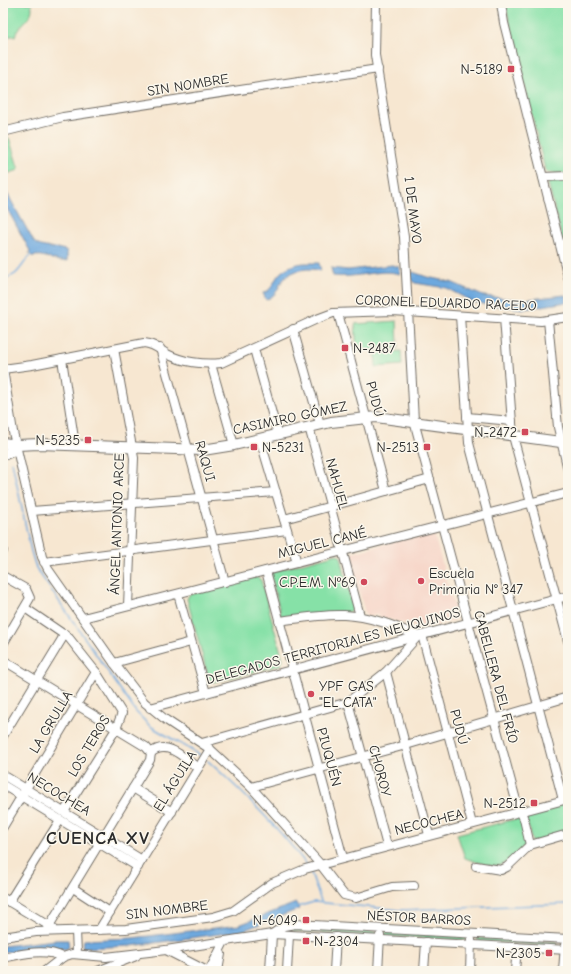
<svg xmlns="http://www.w3.org/2000/svg" width="571" height="974" viewBox="0 0 571 974" font-family="'Comic Neue',sans-serif">
<style>
.built{fill:#f6d2c4}
.green{fill:#86e1a7;stroke:#588669}
.water{fill:#6da8de;stroke:#4c6a84}
.lines{fill:none;stroke-linecap:round;stroke-linejoin:round}
.stream{stroke:#6da8de;stroke-width:1.5}
.minor-casing{stroke:#726d65;stroke-width:10}
.major-casing{stroke:#726d65;stroke-width:12}
.minor{stroke:#fff;stroke-width:8}
.major{stroke:#fff;stroke-width:10}
.poi-dot{fill:#d1495b;stroke:#fbf7ec;stroke-width:1.5}
.labels{text-anchor:middle;dominant-baseline:central;stroke-width:3;stroke-linejoin:round;paint-order:stroke}
.poi-label{font-size:14px;fill:#2b2b2b;stroke:#fbf7ec;text-anchor:end}
.street-label{font-size:14px;fill:#2b2b2b;stroke:#fbf7ec}
.district-label{font-size:18px;font-weight:bold;letter-spacing:1px;fill:#2b2b2b;stroke:#fbf7ec}
</style>
<rect width="100%" height="100%" fill="#fbf7ec"/>
<filter id="ink" filterUnits="userSpaceOnUse"><feTurbulence type="fractalNoise" baseFrequency=".025" numOctaves="2"/><feDisplacementMap in="SourceGraphic" scale="8" xChannelSelector="R" yChannelSelector="G"/><feConvolveMatrix kernelMatrix="1 2 1 2 8 2 1 2 1" color-interpolation-filters="sRGB"/></filter>
<filter id="wash" filterUnits="userSpaceOnUse"><feTurbulence type="fractalNoise" baseFrequency=".012" numOctaves="4" result="noise"/><feDisplacementMap in="SourceGraphic" scale="16" xChannelSelector="R" yChannelSelector="G"/><feGaussianBlur stdDeviation="0.9" result="paint"/><feColorMatrix in="noise" values="0 0 0 0 0 0 0 0 0 0 0 0 0 0 0 0 0 1.4 0 .05"/><feComposite in="paint" operator="in"/></filter>
<g filter="url(#wash)">
<rect width="100%" height="100%" fill="#f7e7d1"/>
<polygon class="built" points="433,531 457,617 453,621 425,628 380,617 379,614 369,617 366,616 349,554"/>
<g class="green">
<path d="M3,3H31C36,18 19,23 15,36H3Z"/>
<polygon points="505,3 568,3 568,173 549,173 545,170"/>
<polygon points="9,138 19,170 3,175 3,140"/>
<polygon points="553,180 568,180 568,263 548,183"/>
<polygon points="397,321 398,348 357,351 355,324"/>
<polygon points="401,351 402,365 376,367 375,353"/>
<polygon points="337,554 341,557 353,609 348,612 285,618 281,616 270,572"/>
<polygon points="257,577 261,580 283,660 280,665 214,682 209,680 187,599 189,595"/>
<polygon points="568,803 568,833 532,842 525,814"/>
<path d="M520,818L526,841V844C498,871 501,870 465,858L457,834Z"/>
<polygon points="294,928 376,932 376,934 374,936 293,931 292,929"/>
<polygon points="385,932 466,937 467,939 465,940 386,936"/>
<polygon points="477,938 557,942 558,944 555,946 478,941"/>
</g>
<g class="water">
<path d="M3,186L34,242C42,250 57,246 67,251V261C56,263 41,252 33,257L29,253L30,251L3,201Z"/>
<path d="M304,263H319L321,271C309,267 293,269 284,279C276,288 280,293 266,300L263,293C272,290 272,285 277,277C283,268 294,264 304,263Z"/>
<path d="M392,265L399,267L400,274C379,268 356,279 333,276L331,268L348,270Z"/>
<polygon points="413,272 427,277 451,282 483,296 522,300 565,295 567,302 524,309 483,304 473,302 446,288 415,283 411,280 410,273"/>
<polygon points="296,903 299,909 242,931 131,946 84,948 82,946 84,940 132,938 239,925"/>
<polygon points="55,940 68,940 69,947 67,949 32,948 3,953 3,946"/>
</g>
<g class="lines">
<g class="stream">
<path d="M3,277C18,280 22,262 32,254"/>
<polyline points="12,462 31,551 36,568 136,712 150,726 200,755"/>
<path d="M208,761C244,793 278,827 307,865"/>
<polyline points="311,873 321,901"/>
<polyline points="297,907 314,902 400,910 568,904"/>
</g>
</g>
</g>
<g filter="url(#ink)">
<g class="lines">
<defs>
<g id="minor">
<polyline points="376,3 375,55 404,237 414,421 517,804 524,819 530,845"/>
<polyline points="501,3 504,23 568,277"/>
<polyline points="3,132 63,117 378,69"/>
<polyline points="543,177 568,176"/>
<polyline points="338,313 386,491"/>
<polyline points="460,316 469,443 563,800"/>
<polyline points="504,318 513,436 568,641"/>
<polyline points="548,320 558,427 568,470"/>
<polyline points="293,329 320,424"/>
<polyline points="160,348 225,582"/>
<polyline points="114,349 134,458 128,606"/>
<polyline points="254,349 278,435"/>
<polyline points="62,359 75,445"/>
<polyline points="211,364 234,445"/>
<polyline points="3,369 13,432 42,557 48,569 114,663 144,702 166,720 210,749 251,787 320,864 344,895 356,898 392,887 414,886"/>
<path d="M3,369L32,365L144,343C154,344 159,349 167,354C182,362 204,365 221,363L317,319L333,313L393,311L541,321L568,317"/>
<polyline points="467,417 512,421"/>
<polyline points="309,427 360,616"/>
<polyline points="260,439 297,563"/>
<polyline points="32,511 276,492"/>
<polyline points="284,519 430,479"/>
<polyline points="3,548 3,551"/>
<polyline points="44,562 287,530"/>
<polyline points="266,571 343,858"/>
<polyline points="3,576 26,589 30,598 3,644"/>
<polyline points="178,594 206,693"/>
<polyline points="25,608 69,638 96,672 122,713 116,729 64,812"/>
<polyline points="83,618 568,493"/>
<polyline points="422,635 472,824"/>
<polyline points="3,660 146,747 151,753"/>
<polyline points="114,663 191,642"/>
<polyline points="386,672 429,835"/>
<polyline points="348,702 387,846"/>
<polyline points="150,708 568,596"/>
<polyline points="3,736 65,634"/>
<path d="M202,743L348,702L386,672L418,636C395,626 370,616 344,615C323,614 301,618 279,621"/>
<path d="M151,753C167,739 184,758 198,768"/>
<polyline points="3,775 142,860"/>
<polyline points="3,785 138,867"/>
<polyline points="251,787 406,745 568,697"/>
<polyline points="133,788 172,812"/>
<polyline points="3,827 96,672"/>
<polyline points="476,866 501,870 507,867 530,845 568,834"/>
<polyline points="73,888 110,912"/>
<polyline points="3,898 53,928"/>
<polyline points="9,902 60,820"/>
<polyline points="49,926 150,760 151,753"/>
<polyline points="99,930 210,749"/>
<polyline points="76,931 77,954"/>
<polyline points="272,934 284,926 295,924 568,939"/>
<polyline points="3,937 36,932 126,929 213,917 233,911 272,883 305,869 568,799"/>
<polyline points="166,950 207,971"/>
<path d="M3,958C21,954 45,948 63,957"/>
<polyline points="45,971 63,957 72,954 106,957 166,950 272,934 568,950"/>
<polyline points="98,971 136,956"/>
<polyline points="209,971 224,942"/>
<polyline points="218,971 221,954"/>
<polyline points="270,971 272,934"/>
<polyline points="287,971 289,935"/>
<polyline points="334,971 336,937"/>
<polyline points="378,971 380,936"/>
<polyline points="424,971 426,942"/>
<polyline points="470,971 471,940"/>
<polyline points="515,971 517,947"/>
<polyline points="563,971 565,945"/>
</g>
<g id="major">
<polyline points="3,443 17,445 39,444 203,450 234,445 331,422 376,417 568,443"/>
<polyline points="3,455 12,451 17,445"/>
</g>
</defs>
<use href="#minor" class="minor-casing"/>
<use href="#major" class="major-casing"/>
<use href="#minor" class="minor"/>
<use href="#major" class="major"/>
</g>
</g>
<g class="poi-dot">
<rect x="507" y="65" width="8" height="8" rx="2"/>
<rect x="341" y="344" width="8" height="8" rx="2"/>
<rect x="521" y="428" width="8" height="8" rx="2"/>
<rect x="84" y="436" width="8" height="8" rx="2"/>
<rect x="250" y="443" width="8" height="8" rx="2"/>
<rect x="423" y="443" width="8" height="8" rx="2"/>
<circle cx="421" cy="581" r="4"/>
<circle cx="364" cy="582" r="4"/>
<circle cx="311" cy="694" r="4"/>
<rect x="530" y="799" width="8" height="8" rx="2"/>
<rect x="302" y="916" width="8" height="8" rx="2"/>
<rect x="302" y="937" width="8" height="8" rx="2"/>
<rect x="545" y="949" width="8" height="8" rx="2"/>
</g>
<g class="labels">
<g class="poi-label">
<text x="503" y="69">N-5189</text>
<text x="353" y="348" text-anchor="start">N-2487</text>
<text x="517" y="432">N-2472</text>
<text x="80" y="440">N-5235</text>
<text x="262" y="447" text-anchor="start">N-5231</text>
<text x="419" y="447">N-2513</text>
<text x="429" y="573" text-anchor="start">Escuela<tspan x="429" dy="16">Primaria N° 347</tspan></text>
<text x="356" y="582">C.P.E.M. Nº69</text>
<text x="319" y="686" text-anchor="start">YPF GAS<tspan x="319" dy="16">"EL CATA"</tspan></text>
<text x="526" y="803">N-2512</text>
<text x="298" y="920">N-6049</text>
<text x="314" y="941" text-anchor="start">N-2304</text>
<text x="541" y="953">N-2305</text>
</g>
<g class="street-label">
<text transform="translate(188 85) rotate(-9)">SIN NOMBRE</text>
<text transform="translate(413 210) rotate(83)">1 DE MAYO</text>
<text transform="translate(446 303) rotate(2)">CORONEL EDUARDO RACEDO</text>
<text transform="translate(375 399) rotate(75)">PUDÚ</text>
<text transform="translate(290 418) rotate(-12)">CASIMIRO GÓMEZ</text>
<text transform="translate(205 461) rotate(74)">RAQUI</text>
<text transform="translate(337 484) rotate(75)">NAHUEL</text>
<text transform="translate(117 524) rotate(-88)">ÁNGEL ANTONIO ARCE</text>
<text transform="translate(322 543) rotate(-14)">MIGUEL CANÉ</text>
<text transform="translate(333 646) rotate(-15)">DELEGADOS TERRITORIALES NEUQUINOS</text>
<text transform="translate(496 677) rotate(75)">CABELLERA DEL FRÍO</text>
<text transform="translate(51 722) rotate(-59)">LA GRULLA</text>
<text transform="translate(459 727) rotate(75)">PUDÚ</text>
<text transform="translate(89 746) rotate(-59)">LOS TEROS</text>
<text transform="translate(329 757) rotate(75)">PIUQUÉN</text>
<text transform="translate(380 771) rotate(75)">CHOROY</text>
<text transform="translate(175 781) rotate(-58)">EL ÁGUILA</text>
<text transform="translate(59 794) rotate(31)">NECOCHEA</text>
<text transform="translate(429 822) rotate(-14)">NECOCHEA</text>
<text transform="translate(167 910) rotate(-7)">SIN NOMBRE</text>
<text transform="translate(419 918) rotate(3)">NÉSTOR BARROS</text>
</g>
<g class="district-label">
<text x="98" y="838">CUENCA XV</text>
</g>
</g>
<rect width="571" height="974" fill="none" stroke="#fbf7ec" stroke-width="16"/>
</svg>
